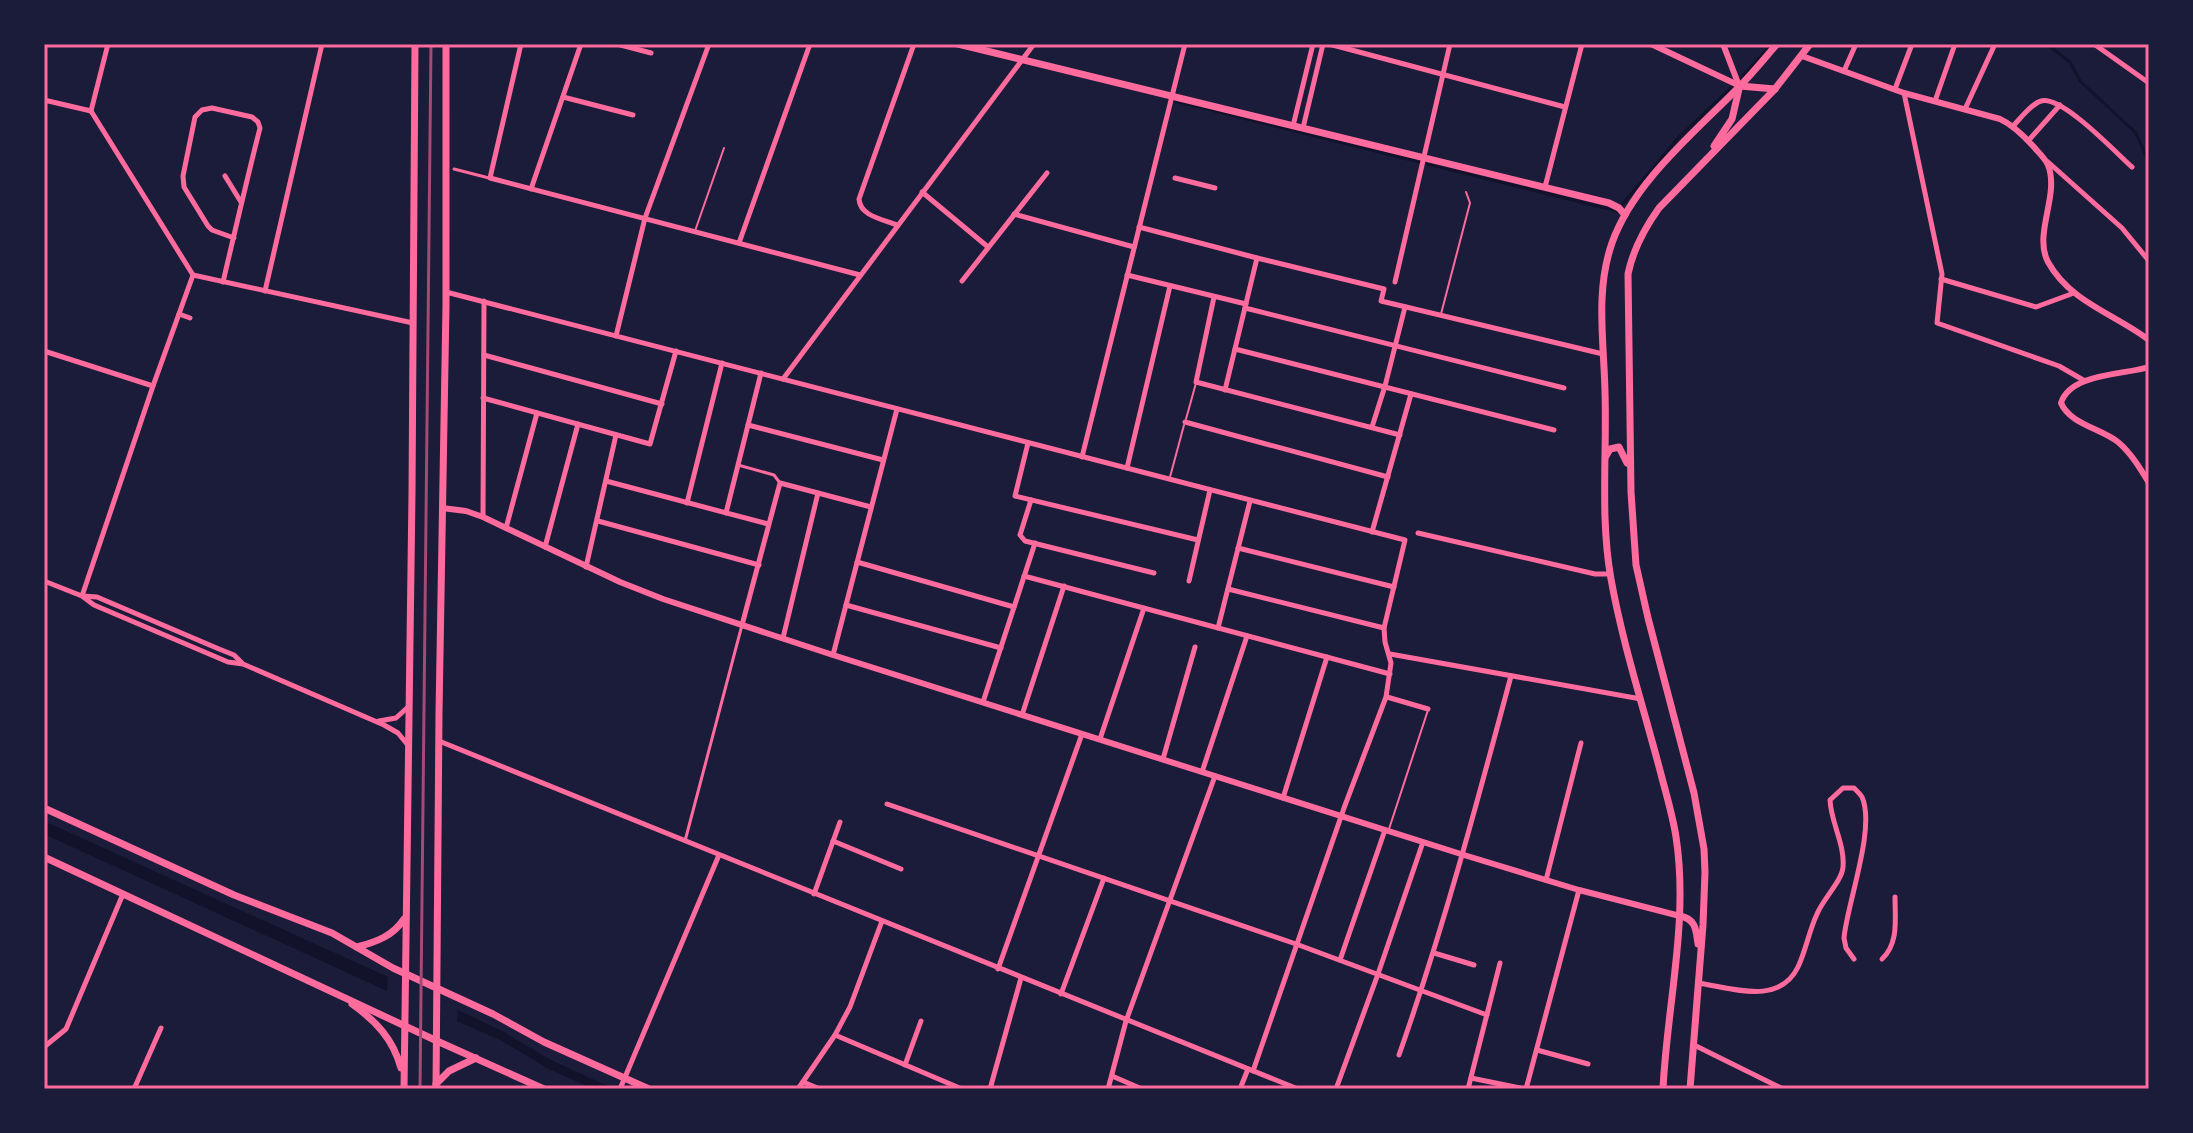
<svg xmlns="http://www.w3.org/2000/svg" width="2193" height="1133" viewBox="0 0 2193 1133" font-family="Mulish,sans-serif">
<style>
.water{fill:#12122b}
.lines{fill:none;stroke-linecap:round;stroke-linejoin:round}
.stream{stroke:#12122b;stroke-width:3}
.service{stroke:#ff6b9d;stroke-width:2}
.pedestrian{stroke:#ff6b9d;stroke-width:3}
.minor{stroke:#ff6b9d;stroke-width:5}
.tertiary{stroke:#ff6b9d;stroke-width:6}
.secondary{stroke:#ff6b9d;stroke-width:7}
.primary{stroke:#ff6b9d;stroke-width:7}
.rail{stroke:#a44b75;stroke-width:3}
.neatline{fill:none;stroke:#ff6b9d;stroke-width:3}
</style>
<rect width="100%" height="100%" fill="#1b1b3a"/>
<g class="water">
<polygon points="44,821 388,977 387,991 44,834"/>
<polygon points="458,1010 504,1032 551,1060 614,1089 593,1089 547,1068 502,1041 457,1021"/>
</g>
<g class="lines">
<g class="stream">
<polyline points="949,44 958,46"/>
<polyline points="2046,44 2070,62 2080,81 2136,133 2149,163"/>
<polyline points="1739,80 1772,44"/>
<polyline points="1171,100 1617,211 1679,137 1734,85"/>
</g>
<g class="service">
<polyline points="695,231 724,148"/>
<polyline points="1441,314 1470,203 1466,192"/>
<polyline points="1186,419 1196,383"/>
<polyline points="1170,477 1184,425"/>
<polyline points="1389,829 1428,710"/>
</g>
<g class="pedestrian">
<polyline points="454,169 489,178"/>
<polyline points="738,465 774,475 780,483"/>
<polyline points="685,841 742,625"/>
</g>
<g class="minor">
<polyline points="521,44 490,178 860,275"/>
<polyline points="617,44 651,53"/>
<polyline points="1329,44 1565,107"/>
<polyline points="2094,44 2149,83"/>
<polyline points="1844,71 1856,44"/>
<polyline points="1895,89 1912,44"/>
<polyline points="1904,93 1942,274 1937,323 2059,366 2085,381"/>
<polyline points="563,97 633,115"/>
<polyline points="44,100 91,111"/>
<polyline points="1935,101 1955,44"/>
<polyline points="1965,109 1995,44"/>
<polyline points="91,111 193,275"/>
<polyline points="91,111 108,44"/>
<polyline points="1293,126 1313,44"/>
<path d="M2013,126C2021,118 2031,104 2041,101C2062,95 2116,153 2132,167"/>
<polyline points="1303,128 1323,44"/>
<polyline points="2028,141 2060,105"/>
<polyline points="2048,162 2122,228 2149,261"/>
<polyline points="225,176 241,202"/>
<polyline points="1175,178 1215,188"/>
<polyline points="1545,187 1582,44"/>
<polyline points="531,189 581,44"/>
<polyline points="922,192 988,247"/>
<polyline points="1014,214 1134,247"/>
<path d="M897,225C882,219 860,216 859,199L914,44"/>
<polyline points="1139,227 1257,258 1384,289 1381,301 1603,354"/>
<polyline points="739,243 810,44"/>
<polyline points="193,275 413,323"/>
<polyline points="1127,275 1246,304"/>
<polyline points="1941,279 2036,307 2074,293"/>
<polyline points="962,281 1047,173"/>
<path d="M223,282C235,231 247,179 260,128L258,122L252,117L212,108L202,110L195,117L183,176L184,187L208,226L212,230L234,238"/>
<polyline points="1395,282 1450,44"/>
<polyline points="265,291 322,44"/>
<polyline points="446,292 1405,540 1384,628 1385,642 1391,663 1386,697 1344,808 1253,1071"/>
<polyline points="1214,297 1196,382 1400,435"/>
<polyline points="1245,308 1564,388"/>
<polyline points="179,314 190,318"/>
<polyline points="616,336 645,218 709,44"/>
<polyline points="1235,349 1554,430"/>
<polyline points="44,351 153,386"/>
<polyline points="484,355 662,404"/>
<polyline points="783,379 1034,44"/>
<polyline points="1225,390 1257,258"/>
<polyline points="483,398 650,444 676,351"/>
<polyline points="1185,422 1388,477"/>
<polyline points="748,425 883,460"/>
<polyline points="1372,427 1385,386 1405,307"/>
<polyline points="1028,443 1015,496 1198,540"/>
<polyline points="1082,457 1185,44"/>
<polyline points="1127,468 1170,286"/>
<polyline points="606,481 768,524"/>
<polyline points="1031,500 1020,535 1025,541 1154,573"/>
<polyline points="687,503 722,363"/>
<polyline points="726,513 761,373"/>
<polyline points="483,517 484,301"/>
<polyline points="598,521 759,565"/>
<polyline points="506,528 537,413"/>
<polyline points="1372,532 1411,394"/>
<polyline points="1418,533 1595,574 1610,574"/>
<polyline points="545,547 578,424"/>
<polyline points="1238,548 1394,587"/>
<polyline points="857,562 1014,607"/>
<polyline points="586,567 616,435"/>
<polyline points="1024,576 1390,674"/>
<polyline points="44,581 82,596 94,605 228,662 243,664 384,725 398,733 407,744"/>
<polyline points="1189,581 1210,490"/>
<polyline points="1228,589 1384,628"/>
<polyline points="82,596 153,386 193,275"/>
<polyline points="83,596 97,597 219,649 234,655 242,663"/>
<polyline points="846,605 1001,648"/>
<polyline points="742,625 780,483 871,507"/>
<polyline points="1218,628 1250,501"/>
<polyline points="783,638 818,493"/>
<polyline points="1390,654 1641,699"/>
<polyline points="833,655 897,409"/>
<polyline points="1387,697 1428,709"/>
<polyline points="983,702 1035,543"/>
<polyline points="1022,715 1064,586"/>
<polyline points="379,721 396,718 408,707"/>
<polyline points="1100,739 1144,608"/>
<polyline points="439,741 1298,1089"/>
<polyline points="1163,759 1195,647"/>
<polyline points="1202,772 1247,636"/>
<polyline points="1283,798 1327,657"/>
<polyline points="887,804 1296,944 1487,1015"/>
<polyline points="833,841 901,869"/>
<polyline points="1546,880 1581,743"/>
<polyline points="814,894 840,822"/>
<polyline points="1434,953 1474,965"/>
<path d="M1882,959C1899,943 1895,919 1895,897"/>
<polyline points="1340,960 1385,830"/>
<polyline points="998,969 1082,734"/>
<path d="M1698,983C1732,988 1779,1006 1798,967C1806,950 1809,931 1817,914C1823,899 1842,881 1843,867C1845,844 1831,823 1830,800L1843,788H1854C1856,790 1861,795 1862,797C1876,828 1847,904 1844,938L1846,948L1854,959"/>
<polyline points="1061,994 1104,878"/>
<polyline points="835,1035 962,1089"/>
<polyline points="1694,1045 1783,1089"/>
<polyline points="44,1047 66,1029 123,894"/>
<polyline points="1537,1050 1588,1064"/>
<path d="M1399,1055C1443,930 1477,803 1511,676"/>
<polyline points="905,1065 921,1021"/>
<polyline points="1112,1076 1142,1089"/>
<polyline points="1471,1078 1525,1089"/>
<polyline points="803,1082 820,1089"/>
<polyline points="134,1089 161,1028"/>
<polyline points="620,1089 719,855"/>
<polyline points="798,1089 835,1035 850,1007 882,921"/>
<polyline points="990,1089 1021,978"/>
<polyline points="1108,1089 1126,1021 1215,776"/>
<polyline points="1240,1089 1248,1069"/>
<polyline points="1336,1089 1378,974 1423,842"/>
<polyline points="1468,1089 1500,963"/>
<polyline points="1526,1089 1579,890"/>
</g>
<g class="tertiary">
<polyline points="1651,44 1740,86"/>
<polyline points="1723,44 1738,83"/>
<path d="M1802,56L1904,93L2000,119C2013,125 2023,135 2033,146C2038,152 2045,158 2048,165C2060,195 2033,234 2048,262C2070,302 2115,314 2149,340"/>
<path d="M2149,367C2124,375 2070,373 2061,403C2070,424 2100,428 2118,442C2131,453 2140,468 2149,483"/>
<polyline points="442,508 466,511 483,517 620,582 663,599 833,655 1464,855 1579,890 1680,916"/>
</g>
<polyline class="secondary" points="958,44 1609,203 1619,208 1625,215"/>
<g class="primary">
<polyline points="1740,86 1775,89"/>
<polyline points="1714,146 1732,119 1739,89"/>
<polyline points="1606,456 1610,449 1619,447 1627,463"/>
<polyline points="44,808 234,895 332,933 393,968 493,1014 544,1042 649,1089"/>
<polyline points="44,857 437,1041 544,1089"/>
<path d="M1680,916C1696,919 1696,930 1698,944"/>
<path d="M357,947C376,942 393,936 404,919"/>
<path d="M352,1004C376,1021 393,1039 401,1068"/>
<polyline points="436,1084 449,1071 476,1058"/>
<polyline points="404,1089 412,493 415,44"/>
<polyline points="436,1089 439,713 446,305 446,44"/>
<path d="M1663,1089C1667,1005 1689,921 1676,837C1673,817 1667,797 1662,778C1645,712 1623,646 1611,579C1600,518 1607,454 1605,392C1604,342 1595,291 1612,243C1633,183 1694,133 1737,89C1751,75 1764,59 1777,44"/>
<path d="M1690,1089L1703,925L1705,872L1704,849L1694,793L1648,618L1636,565L1631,492L1628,274C1633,249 1644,229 1659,208L1775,89L1810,44"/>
</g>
<polyline class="rail" points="420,1089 431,44"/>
</g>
<rect width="2193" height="1133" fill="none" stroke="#1b1b3a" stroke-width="92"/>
<rect x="46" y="46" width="2101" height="1041" class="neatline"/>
</svg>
